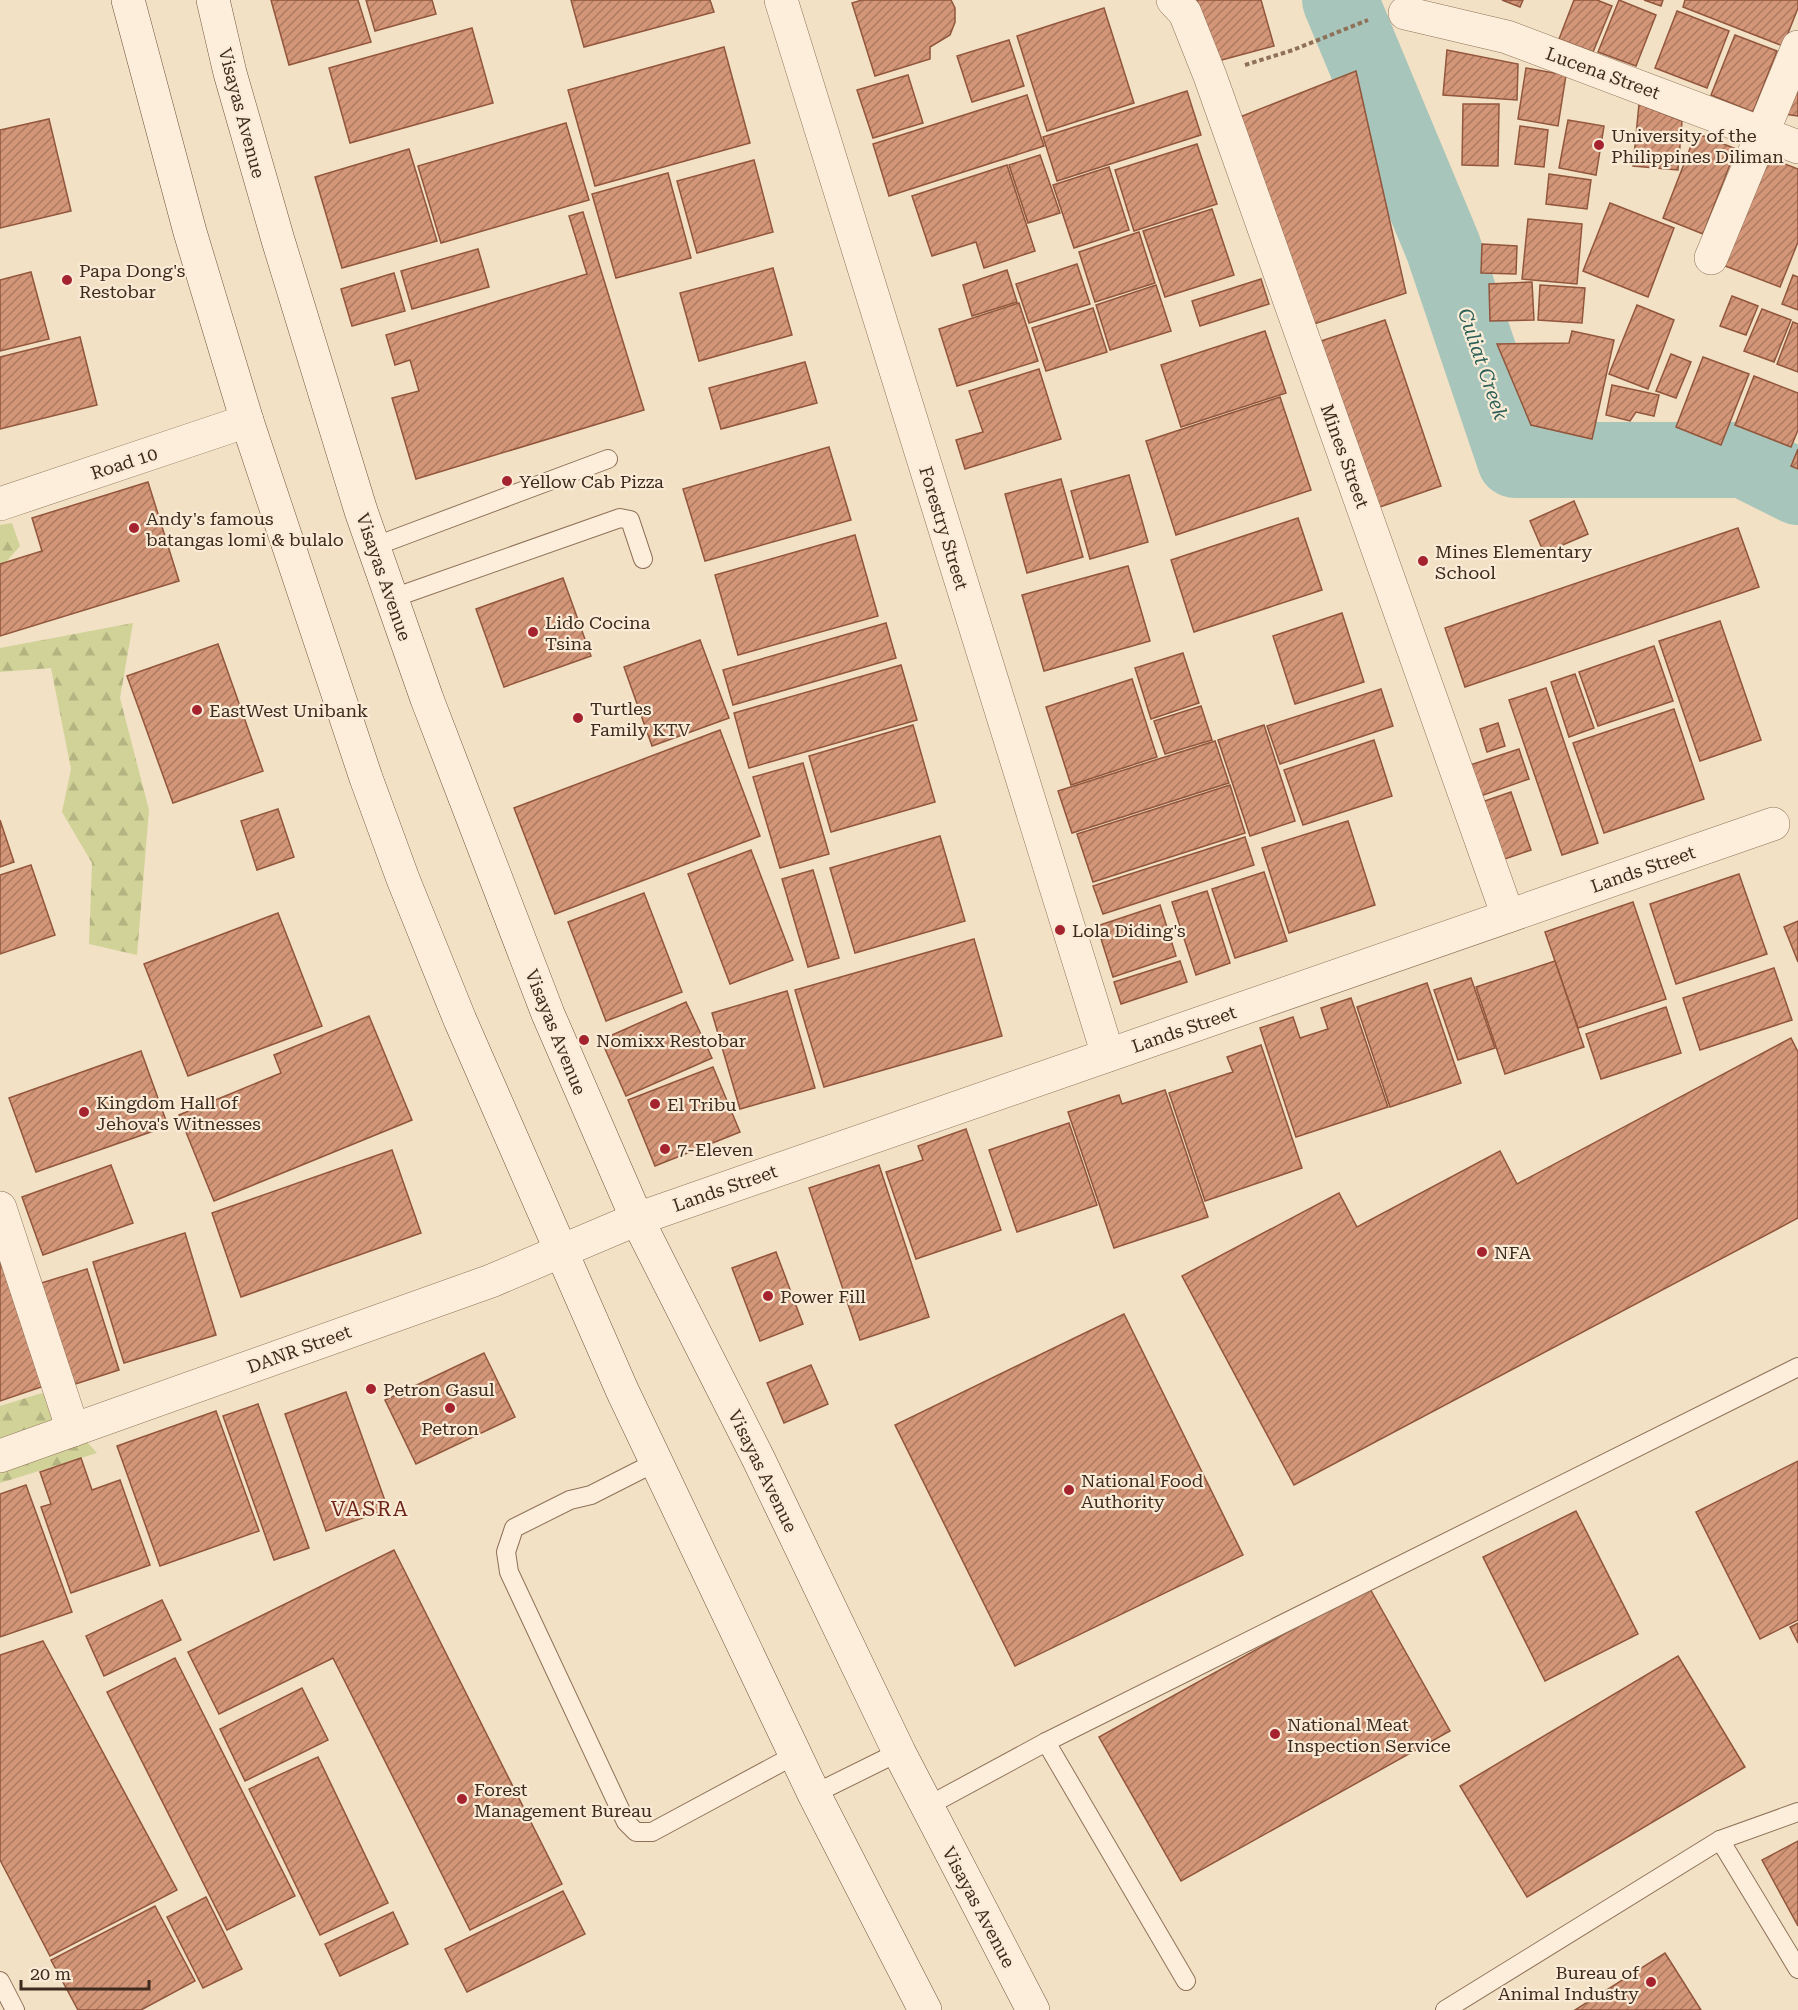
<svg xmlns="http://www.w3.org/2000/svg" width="1798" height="2010" viewBox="0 0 1798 2010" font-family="'Roboto Serif',serif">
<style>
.forest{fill:url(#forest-firs)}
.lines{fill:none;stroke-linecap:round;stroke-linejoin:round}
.river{stroke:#a7c5ba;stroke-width:76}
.building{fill:url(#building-hatch);stroke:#91563c;stroke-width:1.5}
.lane-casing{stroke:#8f7159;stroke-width:20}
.street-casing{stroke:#8f7159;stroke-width:34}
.secondary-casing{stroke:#71523c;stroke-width:34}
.path{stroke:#8f7159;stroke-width:4;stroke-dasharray:4.5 3;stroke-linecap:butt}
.lane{stroke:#fceeda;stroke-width:18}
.street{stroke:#fceeda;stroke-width:33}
.secondary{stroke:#fceeda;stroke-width:33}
.poi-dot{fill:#a4232f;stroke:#f9ebd6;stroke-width:2}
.labels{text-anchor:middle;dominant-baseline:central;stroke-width:4.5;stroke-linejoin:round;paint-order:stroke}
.street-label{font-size:18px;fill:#3e2b1e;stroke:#f9ebd6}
.poi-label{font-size:18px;fill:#3e2b1e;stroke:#f9ebd6;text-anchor:start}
.water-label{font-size:20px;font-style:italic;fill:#2c5f57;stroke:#f9ebd6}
.quarter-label{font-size:21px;letter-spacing:1.5px;fill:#6f2419;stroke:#f9ebd6}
</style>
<defs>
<pattern id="forest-firs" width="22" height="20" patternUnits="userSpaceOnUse" patternTransform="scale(1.5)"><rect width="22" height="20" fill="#d0d297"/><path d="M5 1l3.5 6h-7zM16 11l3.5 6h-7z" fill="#b4b482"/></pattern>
<pattern id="building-hatch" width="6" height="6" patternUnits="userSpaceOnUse" patternTransform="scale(1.5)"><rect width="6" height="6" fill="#d49678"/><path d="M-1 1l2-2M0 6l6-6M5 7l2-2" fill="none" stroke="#ad7b62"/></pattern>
</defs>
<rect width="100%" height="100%" fill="#f2e1c5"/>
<g class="forest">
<polygon points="12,523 20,546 0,569 0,525"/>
<polygon points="133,623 120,698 149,810 137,955 89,944 92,863 62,812 71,769 51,668 0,672 0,648"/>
<polygon points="42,1393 97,1453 0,1483 0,1406"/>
</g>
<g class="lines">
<polyline class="river" points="1340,0 1443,247 1515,460 1744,460 1798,487"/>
</g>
<g class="building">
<polygon points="271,0 358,0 371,42 289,65"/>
<polygon points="366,0 432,0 436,14 375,31"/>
<polygon points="571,0 710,0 714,12 584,47"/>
<polygon points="862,0 951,0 955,8 955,22 950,35 930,47 930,59 875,76 852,3"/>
<polygon points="1197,0 1261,0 1274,46 1214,62"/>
<polygon points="1502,0 1523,0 1520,7"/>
<polygon points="1574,0 1597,0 1612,6 1593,52 1559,39"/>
<polygon points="1619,0 1656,15 1636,66 1598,52"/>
<polygon points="1644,0 1663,0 1661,6"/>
<polygon points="1685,0 1798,0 1798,8 1783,46 1683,7"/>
<polygon points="1104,8 1134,103 1047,131 1017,36"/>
<polygon points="1677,11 1729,31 1707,88 1655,68"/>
<polygon points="472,28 493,103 350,143 329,68"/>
<polygon points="1735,35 1777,51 1753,112 1711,95"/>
<polygon points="1009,40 1024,86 972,102 957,56"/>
<polygon points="724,47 750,143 595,186 568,90"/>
<polygon points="1447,50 1518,64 1517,100 1443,95"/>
<polygon points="1526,68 1566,75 1558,126 1518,119"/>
<polygon points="1356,71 1406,293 1311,325 1240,117"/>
<polygon points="908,75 923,123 873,138 857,90"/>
<polygon points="1798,89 1798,116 1783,114"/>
<polygon points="1187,91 1201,135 1057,181 1043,137"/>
<polygon points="1027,95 1044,146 889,196 873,144"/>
<polygon points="1463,104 1499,104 1498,166 1462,165"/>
<polygon points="1639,104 1682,121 1678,170 1633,166"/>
<polygon points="49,119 71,211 0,228 0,130"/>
<polygon points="1568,120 1604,126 1596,175 1559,168"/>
<polygon points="566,123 589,200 441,243 418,166"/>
<polygon points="1520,126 1548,130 1544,167 1515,164"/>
<polygon points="1696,133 1736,149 1703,234 1663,218"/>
<polygon points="1197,144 1217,204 1134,231 1115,170"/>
<polygon points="409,149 437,241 342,268 315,177"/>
<polygon points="1040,155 1060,213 1028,223 1009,165"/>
<polygon points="1762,155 1798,169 1798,242 1780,287 1720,264"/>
<polygon points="754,160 773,232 697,253 677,181"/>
<polygon points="1007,165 1035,251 984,268 976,242 932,256 912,196"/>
<polygon points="1109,167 1129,230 1074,248 1053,185"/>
<polygon points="668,173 691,258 616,278 592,194"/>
<polygon points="1549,174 1591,180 1587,209 1546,204"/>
<polygon points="1610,203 1674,228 1648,297 1583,271"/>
<polygon points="1212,209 1234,275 1165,297 1143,231"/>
<polygon points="583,212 644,410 416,479 392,398 419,391 410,360 395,365 386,335 587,274 569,216"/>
<polygon points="1528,219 1582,224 1577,284 1522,279"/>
<polygon points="1139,232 1155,283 1095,302 1079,252"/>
<polygon points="1482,244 1517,246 1516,274 1481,273"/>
<polygon points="478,249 489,287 412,309 401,271"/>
<polygon points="1077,264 1090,304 1029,323 1016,284"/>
<polygon points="773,268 792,335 699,361 680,293"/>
<polygon points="1007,270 1017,302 972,316 963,285"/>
<polygon points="31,272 49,339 0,351 0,280"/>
<polygon points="394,273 405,311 352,326 341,289"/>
<polygon points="1793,275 1798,277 1798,310 1782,304"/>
<polygon points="1261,279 1269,304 1200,326 1192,301"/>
<polygon points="1532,282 1534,320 1490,321 1489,284"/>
<polygon points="1156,285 1171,331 1110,350 1096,305"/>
<polygon points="1540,285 1585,288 1582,323 1538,320"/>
<polygon points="1732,296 1758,306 1746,335 1720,326"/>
<polygon points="1019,303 1038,361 957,386 939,329"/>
<polygon points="1637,305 1674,320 1648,389 1609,374"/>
<polygon points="1093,308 1107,352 1046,371 1032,328"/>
<polygon points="1762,309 1791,320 1774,362 1744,351"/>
<polygon points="1385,320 1441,486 1374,509 1318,342"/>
<polygon points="1793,322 1798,324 1798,372 1777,364"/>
<polygon points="1265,331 1286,393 1181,427 1161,365"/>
<polygon points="1572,331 1614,340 1592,439 1531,425 1497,344 1569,343"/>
<polygon points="80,337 97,405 0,429 0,357"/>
<polygon points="1671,354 1691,362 1676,398 1656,391"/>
<polygon points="1703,357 1749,374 1721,445 1676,427"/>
<polygon points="805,362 817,403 721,429 709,388"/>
<polygon points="1039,369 1061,439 965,469 956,440 983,432 969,391"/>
<polygon points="1754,376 1798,393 1798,430 1791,447 1735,425"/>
<polygon points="1612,385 1659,395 1654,416 1636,412 1630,421 1606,415"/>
<polygon points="1280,397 1311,490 1176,535 1146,441"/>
<polygon points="829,447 851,520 705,561 683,489"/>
<polygon points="1798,449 1798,469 1791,466"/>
<polygon points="1129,475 1148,542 1090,559 1071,491"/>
<polygon points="1061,479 1083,557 1027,573 1005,494"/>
<polygon points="148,482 179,581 0,636 0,564 42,551 32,518"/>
<polygon points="1574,501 1588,534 1544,553 1530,521"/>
<polygon points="1298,518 1322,590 1194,632 1171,560"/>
<polygon points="1738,528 1759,587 1465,687 1445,628"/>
<polygon points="855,535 878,616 738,655 715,575"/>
<polygon points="1128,566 1150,641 1044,671 1022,595"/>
<polygon points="563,578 591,656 504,687 476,609"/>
<polygon points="1342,613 1364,682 1295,704 1273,636"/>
<polygon points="1720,621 1761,740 1700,761 1659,641"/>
<polygon points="886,623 896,658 733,705 723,670"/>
<polygon points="700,640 729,718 652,746 624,667"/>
<polygon points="218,644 263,771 173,803 127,676"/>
<polygon points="1654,646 1673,701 1598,726 1579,672"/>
<polygon points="1183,653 1199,703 1151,719 1135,668"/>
<polygon points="901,665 917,720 749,768 734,713"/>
<polygon points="1575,674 1594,728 1569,737 1551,682"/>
<polygon points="1132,679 1157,757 1071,785 1046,707"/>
<polygon points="1546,688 1598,843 1562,855 1509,700"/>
<polygon points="1381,689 1393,726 1280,764 1267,726"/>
<polygon points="1201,706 1212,740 1165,754 1154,721"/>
<polygon points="1674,709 1704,799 1604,833 1573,743"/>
<polygon points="1498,723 1505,746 1487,752 1480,729"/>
<polygon points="913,725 935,802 831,832 809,756"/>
<polygon points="1264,725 1295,821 1250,836 1218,740"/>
<polygon points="720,730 760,836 555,914 514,808"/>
<polygon points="1374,740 1392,796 1303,825 1284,770"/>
<polygon points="1215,741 1229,783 1072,833 1058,791"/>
<polygon points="1519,749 1529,779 1472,799 1461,768"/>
<polygon points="803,763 829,854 780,868 753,777"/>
<polygon points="1230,785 1245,833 1093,882 1077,834"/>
<polygon points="1511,792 1531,850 1496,862 1476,804"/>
<polygon points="278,809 294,857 257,870 241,821"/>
<polygon points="0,820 14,862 0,867"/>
<polygon points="1348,821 1375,905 1289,933 1262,848"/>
<polygon points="940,836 965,921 855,953 830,868"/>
<polygon points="1245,837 1254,865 1103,914 1093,886"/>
<polygon points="751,850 793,960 730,984 688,874"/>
<polygon points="31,865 55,935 0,954 0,875"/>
<polygon points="813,870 839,958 808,967 782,879"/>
<polygon points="1264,872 1287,941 1235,958 1212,889"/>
<polygon points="1739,874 1767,954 1676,984 1650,904"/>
<polygon points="1207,891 1230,963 1196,975 1172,902"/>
<polygon points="644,893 682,992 606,1021 568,922"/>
<polygon points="1633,902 1666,999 1578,1028 1545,932"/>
<polygon points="1160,905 1176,956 1113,977 1097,926"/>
<polygon points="278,913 322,1026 188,1076 144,964"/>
<polygon points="1798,921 1798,962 1784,927"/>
<polygon points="974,939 1002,1036 824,1087 795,990"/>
<polygon points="1180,961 1187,982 1121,1004 1114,982"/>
<polygon points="1555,961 1584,1047 1505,1074 1476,987"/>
<polygon points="1774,968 1792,1020 1700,1050 1683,998"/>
<polygon points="1471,978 1495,1048 1458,1060 1434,990"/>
<polygon points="1427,983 1461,1083 1390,1107 1357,1007"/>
<polygon points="787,991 815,1088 740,1109 712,1013"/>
<polygon points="1351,998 1388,1107 1296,1137 1260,1028 1293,1017 1300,1038 1328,1029 1321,1008"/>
<polygon points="686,1002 712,1058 626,1096 601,1040"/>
<polygon points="1666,1007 1681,1053 1601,1079 1586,1034"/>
<polygon points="369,1016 412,1120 214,1201 179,1115 281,1073 274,1055"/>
<polygon points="1791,1038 1798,1052 1798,1218 1294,1485 1182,1276 1339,1193 1357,1227 1500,1151 1517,1184"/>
<polygon points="1261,1045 1302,1168 1205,1201 1169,1093 1233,1072 1227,1057"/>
<polygon points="141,1051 168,1126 36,1172 9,1098"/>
<polygon points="713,1067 740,1132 655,1166 628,1100"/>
<polygon points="1165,1090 1208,1217 1114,1248 1068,1112 1119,1095 1122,1104"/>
<polygon points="1069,1123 1097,1205 1017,1232 989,1150"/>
<polygon points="966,1129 1001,1230 916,1259 886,1172 923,1160 918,1146"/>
<polygon points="392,1150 421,1233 241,1297 212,1213"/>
<polygon points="111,1165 133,1223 43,1255 22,1197"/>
<polygon points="879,1165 929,1317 860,1340 809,1188"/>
<polygon points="185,1233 216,1335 124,1363 93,1262"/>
<polygon points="776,1252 803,1324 760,1341 732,1268"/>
<polygon points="0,1256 47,1385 0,1401"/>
<polygon points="87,1269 119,1370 69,1386 38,1284"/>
<polygon points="1124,1314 1243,1555 1015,1666 895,1425"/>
<polygon points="484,1353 515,1417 416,1464 385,1400"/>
<polygon points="811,1365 828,1404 784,1423 767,1383"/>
<polygon points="346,1392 388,1509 326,1531 285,1414"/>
<polygon points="258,1404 309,1548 274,1560 223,1416"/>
<polygon points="216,1411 259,1531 160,1566 117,1446"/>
<polygon points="81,1458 92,1490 120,1480 150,1565 71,1593 41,1507 51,1504 40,1472"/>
<polygon points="1798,1461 1798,1620 1760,1639 1696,1512"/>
<polygon points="26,1485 72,1612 0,1637 0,1494"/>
<polygon points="1576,1511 1638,1634 1545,1681 1483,1557"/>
<polygon points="394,1550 562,1884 470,1930 333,1658 219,1714 188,1652"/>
<polygon points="1369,1587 1450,1731 1181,1881 1099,1737"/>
<polygon points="162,1600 181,1640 104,1676 86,1636"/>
<polygon points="1798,1623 1798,1643 1790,1627"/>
<polygon points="43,1641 177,1890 50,1956 0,1860 0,1655"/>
<polygon points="1678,1656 1745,1767 1527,1897 1460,1786"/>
<polygon points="175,1658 295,1896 227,1930 107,1692"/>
<polygon points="302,1688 328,1740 245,1781 220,1729"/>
<polygon points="318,1757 388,1903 320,1935 249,1789"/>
<polygon points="1798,1841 1798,1926 1762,1860"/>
<polygon points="563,1891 585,1934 467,1992 445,1949"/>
<polygon points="206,1897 242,1969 203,1988 167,1917"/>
<polygon points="155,1906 195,1981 141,2010 78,2010 51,1960"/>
<polygon points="393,1912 408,1944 340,1976 325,1944"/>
<polygon points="1665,1953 1701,2010 1575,2010"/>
</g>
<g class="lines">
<defs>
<g id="lane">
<polyline points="373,547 608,459"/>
<polyline points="393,598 620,518 630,520 643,559"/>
<polyline points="656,1462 591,1495 570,1500 514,1528 506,1552 509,1572 626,1822 636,1832 652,1832 795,1755"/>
<polyline points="1046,1742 1186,1981"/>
<polyline points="814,1794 899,1752"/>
<polyline points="926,1807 1046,1742 1798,1367"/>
<polyline points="1720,1840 1798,1969"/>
<polyline points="0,1981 15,2010"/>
<polyline points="1445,2010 1720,1840 1798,1812"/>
</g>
<g id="street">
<polyline points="781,0 1108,1055"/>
<polyline points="1173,0 1185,13 1210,76 1508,916"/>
<polyline points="1405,13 1507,37 1798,147"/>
<polyline points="1711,258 1798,47"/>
<polyline points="0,504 247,421"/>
<polyline points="0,1208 73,1430"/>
<polyline points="0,1456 491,1281 637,1219 1773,824"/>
</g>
<g id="secondary">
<polyline points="128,0 190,232 247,421 366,778 403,879 460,1020 622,1390 814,1794 925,2010"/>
<polyline points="213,0 230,73 278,240 361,511 427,699 548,1014 637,1219 758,1458 899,1752 1033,2010"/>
</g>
</defs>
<use href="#lane" class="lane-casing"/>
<use href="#street" class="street-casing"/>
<use href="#secondary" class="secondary-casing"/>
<polyline class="path" points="1245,65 1293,50 1368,20"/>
<use href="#lane" class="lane"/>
<use href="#street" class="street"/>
<use href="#secondary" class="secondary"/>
</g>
<g class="poi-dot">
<circle cx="1599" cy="145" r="6"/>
<circle cx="67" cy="280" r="6"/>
<circle cx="507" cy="481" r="6"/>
<circle cx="134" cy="528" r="6"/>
<circle cx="1423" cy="561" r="6"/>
<circle cx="533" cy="632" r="6"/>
<circle cx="197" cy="710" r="6"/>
<circle cx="578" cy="718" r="6"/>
<circle cx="1060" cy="930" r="6"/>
<circle cx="584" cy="1040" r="6"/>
<circle cx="655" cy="1104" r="6"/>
<circle cx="84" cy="1112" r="6"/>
<circle cx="665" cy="1149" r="6"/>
<circle cx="1482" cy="1252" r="6"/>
<circle cx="768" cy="1296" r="6"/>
<circle cx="371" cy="1389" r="6"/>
<circle cx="450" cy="1408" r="6"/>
<circle cx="1069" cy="1490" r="6"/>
<circle cx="1275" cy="1734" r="6"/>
<circle cx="462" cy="1799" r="6"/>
<circle cx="1651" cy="1982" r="6"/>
</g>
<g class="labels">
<g class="street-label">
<text transform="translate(1603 73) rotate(20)">Lucena Street</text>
<text transform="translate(242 113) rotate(75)">Visayas Avenue</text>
<text transform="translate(1345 456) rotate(70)">Mines Street</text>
<text transform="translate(124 463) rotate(-18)">Road 10</text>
<text transform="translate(944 528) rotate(73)">Forestry Street</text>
<text transform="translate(384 577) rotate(71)">Visayas Avenue</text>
<text transform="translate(1643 869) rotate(-19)">Lands Street</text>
<text transform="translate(1184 1029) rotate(-19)">Lands Street</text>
<text transform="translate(556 1032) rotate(68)">Visayas Avenue</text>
<text transform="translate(725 1188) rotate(-19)">Lands Street</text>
<text transform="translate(299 1349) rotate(-20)">DANR Street</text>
<text transform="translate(763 1471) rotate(64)">Visayas Avenue</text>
<text transform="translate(979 1907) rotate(62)">Visayas Avenue</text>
</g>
<g class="poi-label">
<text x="1611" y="135">University of the<tspan x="1611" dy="21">Philippines Diliman</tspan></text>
<text x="79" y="270">Papa Dong's<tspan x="79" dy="21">Restobar</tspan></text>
<text x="519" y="481">Yellow Cab Pizza</text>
<text x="146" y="518">Andy's famous<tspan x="146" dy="21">batangas lomi &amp; bulalo</tspan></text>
<text x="1435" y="551">Mines Elementary<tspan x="1435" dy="21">School</tspan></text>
<text x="545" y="622">Lido Cocina<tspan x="545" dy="21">Tsina</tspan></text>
<text x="590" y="708">Turtles<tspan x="590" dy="21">Family KTV</tspan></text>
<text x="209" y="710">EastWest Unibank</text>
<text x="1072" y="930">Lola Diding's</text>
<text x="596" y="1040">Nomixx Restobar</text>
<text x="96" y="1102">Kingdom Hall of<tspan x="96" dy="21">Jehova's Witnesses</tspan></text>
<text x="667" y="1104">El Tribu</text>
<text x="677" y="1149">7-Eleven</text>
<text x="1494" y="1252">NFA</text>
<text x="780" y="1296">Power Fill</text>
<text x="383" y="1389">Petron Gasul</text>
<text x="450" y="1428" text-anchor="middle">Petron</text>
<text x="1081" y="1480">National Food<tspan x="1081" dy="21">Authority</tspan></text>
<text x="1287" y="1724">National Meat<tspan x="1287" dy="21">Inspection Service</tspan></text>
<text x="474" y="1789">Forest<tspan x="474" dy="21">Management Bureau</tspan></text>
<text x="1639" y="1972" text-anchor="end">Bureau of<tspan x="1639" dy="21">Animal Industry</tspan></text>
</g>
<g class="water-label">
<text transform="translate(1483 364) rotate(71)">Culiat Creek</text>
</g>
<g class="quarter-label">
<text x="370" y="1509">VASRA</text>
</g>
</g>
<path d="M21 1980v9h128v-9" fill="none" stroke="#3e2b1e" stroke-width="3"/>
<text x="30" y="1980" font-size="18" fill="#3e2b1e" stroke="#f9ebd6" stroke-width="4.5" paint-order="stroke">20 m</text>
</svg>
